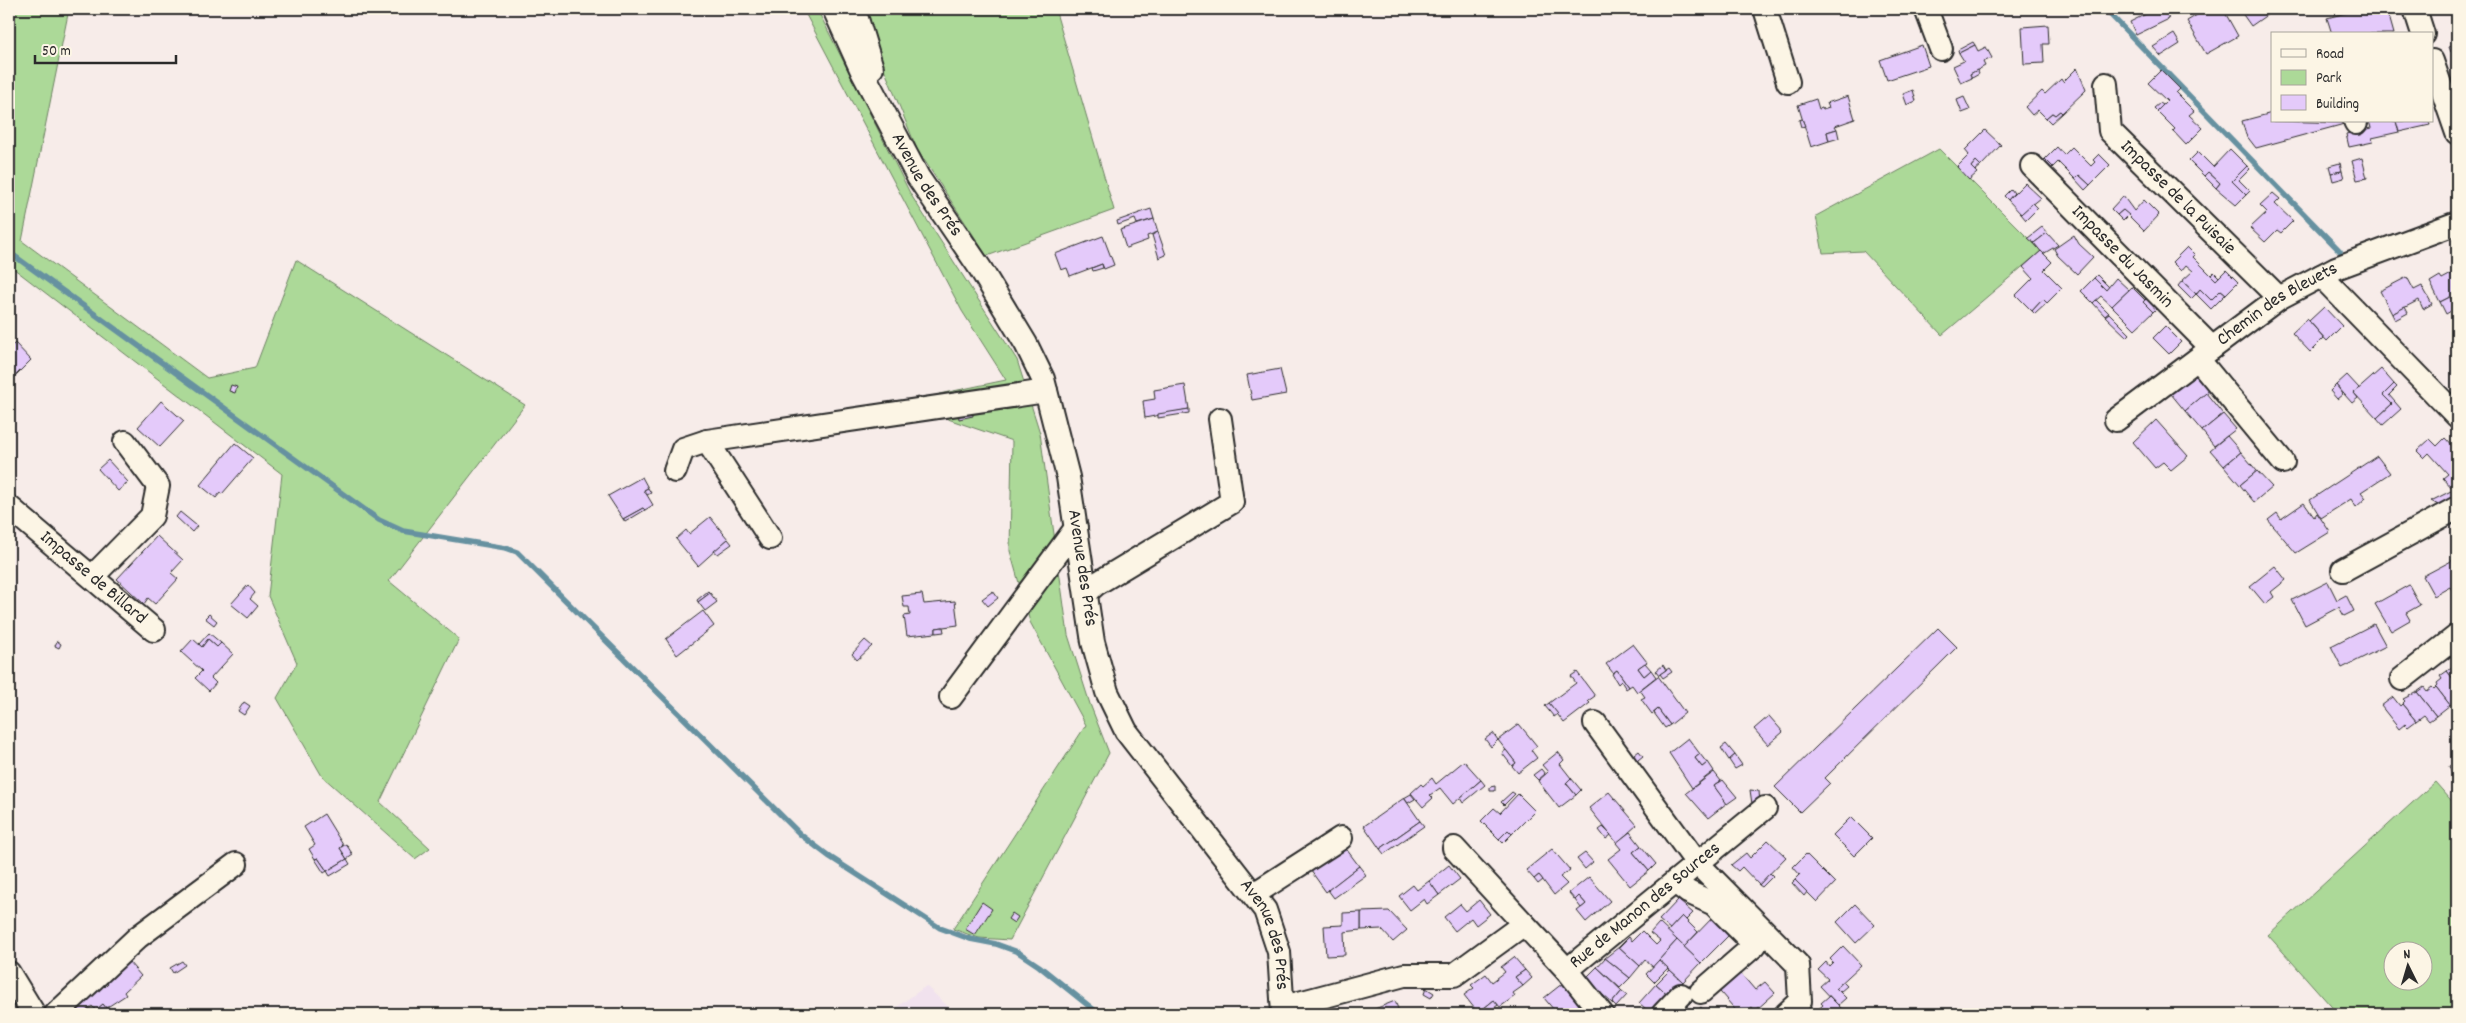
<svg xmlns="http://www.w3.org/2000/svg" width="2466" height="1023" viewBox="0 0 2466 1023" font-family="Dekko,sans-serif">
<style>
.built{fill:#f1e2ee}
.green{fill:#acd998;stroke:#6c8262;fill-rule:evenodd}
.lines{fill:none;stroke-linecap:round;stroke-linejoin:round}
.stream{stroke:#6691a0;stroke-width:5.5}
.building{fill:#e4cafa;stroke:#2b2b2b}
.minor-casing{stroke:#2b2b2b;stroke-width:26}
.minor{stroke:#fcf5e5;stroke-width:22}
.labels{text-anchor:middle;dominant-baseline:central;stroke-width:4;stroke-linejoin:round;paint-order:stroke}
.street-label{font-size:19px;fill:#2b2b2b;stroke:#fcf5e5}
</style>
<rect width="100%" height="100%" fill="#f7ece9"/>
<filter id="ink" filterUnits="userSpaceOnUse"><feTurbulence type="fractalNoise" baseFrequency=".02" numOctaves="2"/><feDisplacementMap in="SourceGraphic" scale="10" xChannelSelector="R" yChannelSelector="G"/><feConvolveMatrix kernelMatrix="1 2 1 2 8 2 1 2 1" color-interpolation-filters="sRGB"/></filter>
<g filter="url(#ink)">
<polygon class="built" points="926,986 956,1014 887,1014"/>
<g class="green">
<polygon points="9,9 69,9 22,241 207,378 255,368 296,260 525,405 389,581 459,639 380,802 430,848 415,859 322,776 277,698 297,663 268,596 282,474 9,265"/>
<polygon points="803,9 817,9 911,195 1017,360 1040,433 1068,635 1090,704 1109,753 1010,940 979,938 953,929 1086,725 1030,622 1010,551 1012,441 945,418 939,394 1006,380 962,311"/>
<polygon points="865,9 1055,9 1114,210 987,256 917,149 874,44"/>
<polygon points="1939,149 2041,251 1942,335 1863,251 1823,253 1816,216"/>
<path d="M2435,782L2457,807V1014H2338L2268,935ZM2424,950V980H2394V950Z"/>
</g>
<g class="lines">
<g class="stream">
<polyline points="2105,9 2340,251"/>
<polyline points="9,252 379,520 403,531 506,548 517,552 801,835 830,857 940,928 970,939 996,944 1018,952 1039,966 1099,1014"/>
</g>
</g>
<g class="building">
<polygon points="2156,9 2164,9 2169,19 2136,35 2130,22"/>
<polygon points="2198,9 2223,9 2238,36 2206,54 2187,21 2197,15 2194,11"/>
<polygon points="2239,9 2269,9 2271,12 2251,26"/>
<polygon points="2361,9 2387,9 2394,34 2332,34 2327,18"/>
<polygon points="2451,9 2457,9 2457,32 2454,33"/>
<polygon points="2048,25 2049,44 2043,44 2044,63 2024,64 2022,27"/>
<polygon points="2174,34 2180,44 2161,56 2153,47"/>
<polygon points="2457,39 2457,50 2451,52 2449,47 2456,45 2455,40"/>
<polygon points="1973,42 1975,45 1959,53 1958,50"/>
<polygon points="1922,45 1929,66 1887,80 1880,60"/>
<polygon points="1975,45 1978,51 1986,47 1992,58 1983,62 1985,66 1970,74 1972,78 1961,83 1953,66 1964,61 1959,53"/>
<polygon points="2077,68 2086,90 2062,113 2060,111 2055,115 2052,113 2046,118 2038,110 2032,115 2025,107 2042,91 2045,94 2061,79 2063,82"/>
<polygon points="1977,70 1979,74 1972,78 1970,74"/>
<polygon points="2161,70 2180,89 2176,93 2194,111 2189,115 2203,128 2186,145 2173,131 2175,129 2157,111 2167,101 2148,83"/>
<polygon points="1913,90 1916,101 1907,105 1903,94"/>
<polygon points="1848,96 1855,119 1835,126 1837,129 1827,132 1829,141 1811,147 1798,105 1816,99 1819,109 1822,108 1823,110 1829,108 1827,103"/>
<polygon points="1964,97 1970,110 1962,113 1957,100"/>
<polygon points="2160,103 2163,105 2157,111 2154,108"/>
<polygon points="2060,111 2062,113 2051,123 2046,118 2052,113 2055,115"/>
<polygon points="2272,113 2272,121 2348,123 2256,148 2246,135 2242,121"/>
<polygon points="1802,119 1805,126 1801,127 1799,120"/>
<polygon points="2369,121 2396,121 2399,132 2372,138 2373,142 2349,147 2346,134 2371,128"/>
<polygon points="2396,121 2429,121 2430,125 2399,132"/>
<polygon points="1837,129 1839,138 1829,141 1827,132"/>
<polygon points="1985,130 2001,145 1981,166 1976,161 1971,167 1977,173 1969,180 1957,167 1969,155 1965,150"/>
<polygon points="2057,147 2064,155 2072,147 2091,166 2095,162 2093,160 2099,154 2110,165 2090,185 2079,175 2075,179 2058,162 2053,167 2045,159"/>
<polygon points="2230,149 2247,166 2232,181 2246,195 2236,205 2216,188 2220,183 2208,172 2204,176 2189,161 2198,152 2213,167"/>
<polygon points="2362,158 2367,178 2357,180 2352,161"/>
<polygon points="2045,159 2053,167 2047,173 2039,165"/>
<polygon points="1976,161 1981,166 1975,171 1971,167"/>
<polygon points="2340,163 2342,171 2331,173 2329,166"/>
<polygon points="2247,166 2250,169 2239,180 2250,191 2246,195 2232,181"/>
<polygon points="2342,171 2344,178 2333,181 2331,173"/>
<polygon points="2208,172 2220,183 2216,188 2204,176"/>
<polygon points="2079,175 2090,185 2085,190 2075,179"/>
<polygon points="2025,183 2041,198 2021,214 2008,200"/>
<polygon points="2011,189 2014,193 2008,200 2004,196"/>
<polygon points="2273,193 2280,199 2275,204 2293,221 2281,233 2277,230 2265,242 2250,228 2267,212 2260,205"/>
<polygon points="2123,196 2134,211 2144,200 2159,215 2144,231 2123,210 2117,215 2111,209"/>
<polygon points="2033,203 2038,208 2026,220 2021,214"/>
<polygon points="1151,209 1154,219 1137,224 1135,219 1118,225 1117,221"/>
<polygon points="2123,210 2129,215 2123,221 2117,215"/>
<polygon points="1154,219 1158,232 1147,236 1148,240 1126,248 1120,230"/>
<polygon points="2042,227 2047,233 2034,243 2028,238"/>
<polygon points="1158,232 1166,255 1159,258 1152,235"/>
<polygon points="2047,233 2058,245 2043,254 2034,243"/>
<polygon points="2074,235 2079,244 2093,257 2077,274 2058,256 2054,249"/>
<polygon points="1103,236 1114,265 1104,269 1102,264 1070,276 1067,268 1061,270 1055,254"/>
<polygon points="2187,247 2195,255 2193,257 2216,280 2226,270 2238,282 2226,294 2221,290 2211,300 2200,289 2196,294 2182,281 2193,271 2186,265 2181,271 2172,262"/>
<polygon points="2041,251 2052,262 2044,270 2062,288 2047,303 2043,299 2032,311 2016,295 2033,278 2023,267"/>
<polygon points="1102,264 1103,268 1093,271 1092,268"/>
<polygon points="2457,271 2457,307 2456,308 2450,297 2440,302 2430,282 2440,276 2442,279"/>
<polygon points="2214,272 2219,277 2216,280 2211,275"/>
<polygon points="2097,275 2109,287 2106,290 2094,278"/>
<polygon points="2407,277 2414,290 2422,286 2432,304 2423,309 2419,300 2392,314 2380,291"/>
<polygon points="2094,278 2106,290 2116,278 2129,290 2112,306 2101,296 2093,303 2081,291"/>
<polygon points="2182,281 2196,294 2191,299 2178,286"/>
<polygon points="2132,287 2145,300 2143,302 2153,312 2135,329 2112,306"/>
<polygon points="2200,289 2211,300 2221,290 2226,294 2211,309 2196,294"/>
<polygon points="2450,297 2456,308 2446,314 2440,302"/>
<polygon points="2147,298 2157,308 2153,312 2143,302"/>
<polygon points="2043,299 2047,303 2035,314 2032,311"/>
<polygon points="2096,300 2109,313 2105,316 2093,303"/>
<polygon points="2324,307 2342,326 2327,341 2309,321"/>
<polygon points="2405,307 2408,313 2395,320 2392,314"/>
<polygon points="2109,313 2130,334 2127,337 2105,316"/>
<polygon points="2307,319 2324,338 2310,352 2292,333"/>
<polygon points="2165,326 2181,342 2169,354 2153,338"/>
<polygon points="15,343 31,360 9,382 9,345 11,347"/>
<polygon points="1280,369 1286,394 1252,400 1247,375"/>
<polygon points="2381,369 2394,384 2383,395 2392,404 2377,418 2354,393"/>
<polygon points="2195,373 2209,391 2185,411 2171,394"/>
<polygon points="2347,375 2359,388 2354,393 2358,398 2352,403 2336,385"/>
<polygon points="2394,384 2397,387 2389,395 2401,409 2383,425 2377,418 2392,404 2383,395"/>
<polygon points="231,385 237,387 235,393 229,391"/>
<polygon points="1185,385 1189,409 1145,418 1143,401 1155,399 1154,390"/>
<polygon points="2336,385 2343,394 2337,399 2330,391"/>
<polygon points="2206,393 2223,414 2202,431 2185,411"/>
<polygon points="161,401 184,421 160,447 138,427"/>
<polygon points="972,408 973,416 959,419 958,411"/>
<polygon points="1189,409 1189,413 1158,418 1158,414"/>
<polygon points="2223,414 2236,429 2214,446 2202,431"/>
<polygon points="2156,420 2188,456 2171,470 2163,462 2155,468 2133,442"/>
<polygon points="2227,436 2241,452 2224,466 2210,450"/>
<polygon points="2445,438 2457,451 2457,487 2454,490 2443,478 2448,474 2429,453 2424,458 2417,451 2430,439 2437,446"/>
<polygon points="235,443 253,458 222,494 220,493 216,498 200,485"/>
<polygon points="2241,452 2257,471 2240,485 2224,466"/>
<polygon points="2377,456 2390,473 2361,492 2366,498 2356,507 2351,499 2321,518 2310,500"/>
<polygon points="108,460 128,482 118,491 98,469"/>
<polygon points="2257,471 2272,487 2254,502 2240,485"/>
<polygon points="642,477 648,488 644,490 653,505 645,510 643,508 623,519 608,496"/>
<polygon points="648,488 651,493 647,495 644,490"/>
<polygon points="2451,491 2456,496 2440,506 2431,501"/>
<polygon points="2304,503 2314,517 2317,513 2330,532 2296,553 2268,520 2277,513 2281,519"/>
<polygon points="643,508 645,510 625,522 623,519"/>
<polygon points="180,512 197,526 192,532 176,517"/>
<polygon points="710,517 728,539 698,566 676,539 686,530 689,534"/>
<polygon points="157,536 183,560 171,573 178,579 155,604 148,598 144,604 117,579"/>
<polygon points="728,539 732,544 718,554 714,551"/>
<polygon points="2457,558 2457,591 2454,593 2450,587 2434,596 2423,576"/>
<polygon points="2275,566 2286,580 2271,592 2274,597 2265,604 2250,586"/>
<polygon points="2328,582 2337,600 2346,595 2354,611 2344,616 2339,607 2305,625 2292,600"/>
<polygon points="248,585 255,593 250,599 258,606 248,618 231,604"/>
<polygon points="2409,585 2420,605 2406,613 2410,620 2391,631 2375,604"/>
<polygon points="708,591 710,593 698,602 697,600"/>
<polygon points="993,591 998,598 988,606 982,599"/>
<polygon points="710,593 717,602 705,611 698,602"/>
<polygon points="922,594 924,604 955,601 958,625 936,628 936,633 907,636 904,616 910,615 909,607 904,607 902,596"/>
<polygon points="703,611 714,626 677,655 666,639"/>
<polygon points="209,614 217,621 214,625 205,618"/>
<polygon points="2374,624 2386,646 2342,668 2331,646"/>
<polygon points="943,627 944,632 936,633 936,628"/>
<polygon points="1938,628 1957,647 1825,778 1830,783 1800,812 1775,787"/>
<polygon points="209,633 221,643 217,647 208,639 202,647 199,644"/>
<polygon points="193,639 202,647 208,639 217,647 221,643 233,654 211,678 216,683 209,691 195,678 202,671 181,652"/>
<polygon points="865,640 872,646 857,660 852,654"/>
<polygon points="57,641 61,644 59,648 55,646"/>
<polygon points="1633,644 1647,662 1638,668 1644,676 1651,670 1656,677 1637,692 1632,685 1629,687 1617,670 1613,673 1606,664"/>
<polygon points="1645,663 1651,670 1644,676 1638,668"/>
<polygon points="1663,665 1666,670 1659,675 1656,671"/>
<polygon points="2454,665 2457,669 2457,684 2447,671"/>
<polygon points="1669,668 1672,672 1663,678 1660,674"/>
<polygon points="1617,670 1629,687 1626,689 1621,681 1618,684 1612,674"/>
<polygon points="2447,671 2457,684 2457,699 2450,705 2436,687 2438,685 2437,683 2442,679 2440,676"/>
<polygon points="1577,672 1595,696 1588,701 1590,703 1564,723 1549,703 1576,683 1571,676"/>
<polygon points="1658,676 1685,713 1670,725 1658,709 1652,714 1641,699 1645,697 1640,690"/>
<polygon points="2424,687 2427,691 2432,687 2434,689 2436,687 2450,705 2436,716 2417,692"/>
<polygon points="2417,692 2436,716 2429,721 2424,715 2416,721 2402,704 2405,701 2403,699"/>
<polygon points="2393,697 2400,706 2402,704 2416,721 2408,727 2405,724 2399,729 2381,706"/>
<polygon points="244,702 250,706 244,715 238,711"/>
<polygon points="1549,703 1558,714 1554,717 1545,706"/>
<polygon points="1658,709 1670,725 1665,728 1654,713"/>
<polygon points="1769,716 1783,732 1768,745 1754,729"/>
<polygon points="1519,724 1537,746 1531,750 1537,758 1518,773 1512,766 1516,763 1498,740"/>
<polygon points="1493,733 1498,740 1491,747 1485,739"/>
<polygon points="1688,738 1700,754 1695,758 1702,767 1708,762 1714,771 1692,788 1669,753"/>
<polygon points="1726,744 1735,755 1729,760 1721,748"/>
<polygon points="1506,750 1516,763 1512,766 1502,753"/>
<polygon points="1639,751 1643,756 1633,764 1629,759"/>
<polygon points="1558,752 1564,760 1560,764 1571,778 1566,783 1576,795 1559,808 1538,781 1548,772 1542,765"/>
<polygon points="1700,754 1707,763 1702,767 1695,758"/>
<polygon points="1735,755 1742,765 1735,769 1729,760"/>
<polygon points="1464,761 1481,780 1453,804 1440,788 1430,795 1433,798 1423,807 1411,793 1421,784 1423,786 1432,778 1436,784"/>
<polygon points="2457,763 2457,783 2455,783 2449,766"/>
<polygon points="1541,769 1545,774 1538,780 1533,775"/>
<polygon points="1714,772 1721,781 1714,786 1727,803 1708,818 1686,793"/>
<polygon points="1571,778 1581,790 1576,795 1566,783"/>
<polygon points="1481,780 1485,785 1463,803 1460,798"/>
<polygon points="1723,780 1737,797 1727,804 1714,786"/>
<polygon points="1495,786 1495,791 1490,791 1490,787"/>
<polygon points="1750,790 1759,791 1760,804 1752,804"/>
<polygon points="1512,792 1515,794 1504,805 1501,802"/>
<polygon points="1609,792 1637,825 1617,843 1589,808"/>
<polygon points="1411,794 1415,799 1408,803 1404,798"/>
<polygon points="1518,794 1535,811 1512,834 1508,830 1499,839 1481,821 1494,808 1500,813"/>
<polygon points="1404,798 1420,821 1380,849 1364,826"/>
<polygon points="324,814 343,845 340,848 347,859 327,871 318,858 315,859 309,849 315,845 304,827"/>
<polygon points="1851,817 1872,838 1854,856 1833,835"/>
<polygon points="1420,821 1424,826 1384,854 1380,849"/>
<polygon points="1603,827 1611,835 1606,839 1599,830"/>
<polygon points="1508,830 1512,834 1503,843 1499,839"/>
<polygon points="1630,832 1641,846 1633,852 1649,871 1630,886 1608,859 1621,849 1616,843"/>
<polygon points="1768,840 1786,857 1759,885 1742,867 1738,871 1731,865 1746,853 1750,858"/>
<polygon points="346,844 353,855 347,859 340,848"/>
<polygon points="1344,846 1359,866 1326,892 1311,871"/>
<polygon points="1641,846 1656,864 1649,871 1633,852"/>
<polygon points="1552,849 1570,870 1560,877 1567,884 1554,895 1539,875 1534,879 1526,870"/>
<polygon points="1585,853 1593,862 1585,869 1577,859"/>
<polygon points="1806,854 1835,883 1817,902 1795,880 1800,875 1793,867"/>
<polygon points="318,858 327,871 324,873 315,859"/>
<polygon points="347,859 350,864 330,876 327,871"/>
<polygon points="1449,865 1460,879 1439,895 1429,881"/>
<polygon points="1359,866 1366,875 1334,898 1328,890"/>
<polygon points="1770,873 1773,876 1762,887 1759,885"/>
<polygon points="1539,875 1543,880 1538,884 1534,879"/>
<polygon points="1589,877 1610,901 1586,922 1577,911 1586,904 1579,896 1575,900 1569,893"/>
<polygon points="1795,880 1807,892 1804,896 1792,883"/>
<polygon points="1429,881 1439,895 1427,904 1424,899 1410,910 1399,896 1413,885 1417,890"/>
<polygon points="1579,896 1586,904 1581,908 1575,900"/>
<polygon points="1479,900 1490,914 1476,925 1471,918 1455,931 1444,917 1460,904 1466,911"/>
<polygon points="1678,900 1693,913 1686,920 1682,916 1670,929 1659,920"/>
<polygon points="982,902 992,909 975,935 965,929"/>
<polygon points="1855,904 1875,925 1856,943 1837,922"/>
<polygon points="1389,911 1407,930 1393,942 1381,929 1361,930 1361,912"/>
<polygon points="1361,912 1361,930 1344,932 1345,955 1326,956 1324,926 1343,925 1343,913"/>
<polygon points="1012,913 1018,917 1014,923 1008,919"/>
<polygon points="1716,914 1733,931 1701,963 1684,947"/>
<polygon points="1682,916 1698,932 1684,947 1667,932"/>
<polygon points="1659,923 1677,940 1653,967 1645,960 1640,966 1619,947 1629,937 1632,941 1642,931 1656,945 1660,941 1650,933"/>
<polygon points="1677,940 1701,963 1683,982 1659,960"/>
<polygon points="1843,946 1861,965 1836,988 1846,998 1838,1005 1820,986 1828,979 1818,970 1826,962 1829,966 1833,962 1830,959"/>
<polygon points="1619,947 1640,966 1630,978 1605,958"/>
<polygon points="1514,957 1525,970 1515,977 1523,986 1513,993 1515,996 1500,1007 1494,1000 1478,1013 1464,995 1474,988 1471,985 1486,974 1492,982 1505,972 1501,967"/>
<polygon points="1605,958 1630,978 1620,988 1597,967"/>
<polygon points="1659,960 1668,968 1654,982 1646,974"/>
<polygon points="182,961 185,965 173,973 170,968"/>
<polygon points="129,962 141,976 124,992 126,995 106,1008 103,1004 96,1010 92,1006 82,1014 74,1006 101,983 105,987 108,984 106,981"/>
<polygon points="1597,967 1622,991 1612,1003 1585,979"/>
<polygon points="1737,969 1755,990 1765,982 1775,993 1755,1011 1752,1007 1744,1014 1739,1014 1715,986"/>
<polygon points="1525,970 1532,978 1523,986 1515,977"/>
<polygon points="1670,970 1683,982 1671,997 1656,984"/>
<polygon points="1843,982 1847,986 1840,992 1836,988"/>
<polygon points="1563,983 1594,1014 1549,1014 1554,1010 1544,998"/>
<polygon points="1656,984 1671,997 1655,1014 1652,1014 1639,1003"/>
<polygon points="1426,988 1434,993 1431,998 1424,994"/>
<polygon points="1622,991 1627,995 1616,1007 1612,1003"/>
<polygon points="1829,996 1843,1010 1839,1014 1813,1014 1823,1005 1821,1003"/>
<polygon points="1494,1000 1498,1005 1486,1014 1479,1014 1478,1013"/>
<polygon points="1395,1001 1400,1014 1368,1014 1367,1012"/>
<polygon points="103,1004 106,1008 99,1013 96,1010"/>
<polygon points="1701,1007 1707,1014 1693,1014"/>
</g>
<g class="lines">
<defs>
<g id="minor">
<path id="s1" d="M834,9L862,71L918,177L980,268L1026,344L1043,379L1068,477L1093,642L1107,692L1126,731L1265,910L1279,952L1283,1014"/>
<polyline points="854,9 872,68"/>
<polyline points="1765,9 1788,82"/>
<polyline points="1926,9 1941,49"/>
<polyline points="2415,9 2423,34"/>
<polyline points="2432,61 2457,133"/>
<path id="s2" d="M2106,84L2110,131L2279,298"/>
<polyline points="2355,121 2356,123"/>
<path id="s3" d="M2032,166L2212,348"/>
<polyline points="2321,276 2457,416"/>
<polyline points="2198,359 2283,462"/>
<path id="s4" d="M2116,420L2279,298L2336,268L2457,223"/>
<polyline points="675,471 683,449 707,441"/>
<path id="s5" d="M9,507L154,630"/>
<polyline points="770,538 707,441 1046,391"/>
<polyline points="2343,570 2457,508"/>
<polyline points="92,577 152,516 158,486 125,442"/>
<polyline points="1086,593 1096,584 1232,502 1220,419"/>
<polyline points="2402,679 2457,636"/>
<polyline points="951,697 1076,528"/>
<polyline points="1595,723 1697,863 1798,965 1800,1001 1786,1014"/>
<polyline points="1454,848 1524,924"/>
<polyline points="1675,882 1688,892 1714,904 1755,945 1701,992"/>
<polyline points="1254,894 1341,838"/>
<polyline points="1567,970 1602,1014"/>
<polyline points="9,973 34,1014"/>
<path id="s6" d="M1284,1007L1404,975H1454L1524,924L1567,970L1765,808"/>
<polyline points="56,1014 138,937 236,864"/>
<polyline points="1663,1014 1681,995"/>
</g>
</defs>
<use href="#minor" class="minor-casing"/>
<use href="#minor" class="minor"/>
</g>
</g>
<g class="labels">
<g class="street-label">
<text stroke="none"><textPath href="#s1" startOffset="199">Avenue des Prés</textPath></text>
<text stroke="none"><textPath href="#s2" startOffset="142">Impasse de la Puisaie</textPath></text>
<text stroke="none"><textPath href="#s3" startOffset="128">Impasse du Jasmin</textPath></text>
<text stroke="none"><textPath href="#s4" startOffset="199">Chemin des Bleuets</textPath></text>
<text stroke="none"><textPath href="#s1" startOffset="619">Avenue des Prés</textPath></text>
<text stroke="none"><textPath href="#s5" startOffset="110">Impasse de Billard</textPath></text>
<text stroke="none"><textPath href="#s6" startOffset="425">Rue de Manon des Sources</textPath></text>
<text stroke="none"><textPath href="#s1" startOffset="1039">Avenue des Prés</textPath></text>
</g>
</g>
<rect width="2466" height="1023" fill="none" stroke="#fcf5e5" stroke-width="30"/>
<rect x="15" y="15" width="2436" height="993" fill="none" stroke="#2b2b2b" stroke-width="2" filter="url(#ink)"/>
<rect x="2271" y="32" width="162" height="90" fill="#fcf5e5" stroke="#a8a49b"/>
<rect x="2281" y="49" width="25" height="8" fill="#fcf5e5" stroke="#a8a49b"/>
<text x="2316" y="58" font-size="15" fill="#2b2b2b">Road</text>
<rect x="2281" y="70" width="25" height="15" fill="#acd998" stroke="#a8a49b"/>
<text x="2316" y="82" font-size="15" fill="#2b2b2b">Park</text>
<rect x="2281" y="95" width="25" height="15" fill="#e4cafa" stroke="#a8a49b"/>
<text x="2316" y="108" font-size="15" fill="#2b2b2b">Building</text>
<g transform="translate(2408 966) rotate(355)"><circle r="24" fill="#fcf5e5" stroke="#a8a49b"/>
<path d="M0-4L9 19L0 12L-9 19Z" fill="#2b2b2b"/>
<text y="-8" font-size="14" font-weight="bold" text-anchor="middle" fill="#2b2b2b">N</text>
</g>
<path d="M35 55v8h141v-8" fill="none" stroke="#2b2b2b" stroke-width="2.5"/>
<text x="42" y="55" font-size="15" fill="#2b2b2b" stroke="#fcf5e5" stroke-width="4" paint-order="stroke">50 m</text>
</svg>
